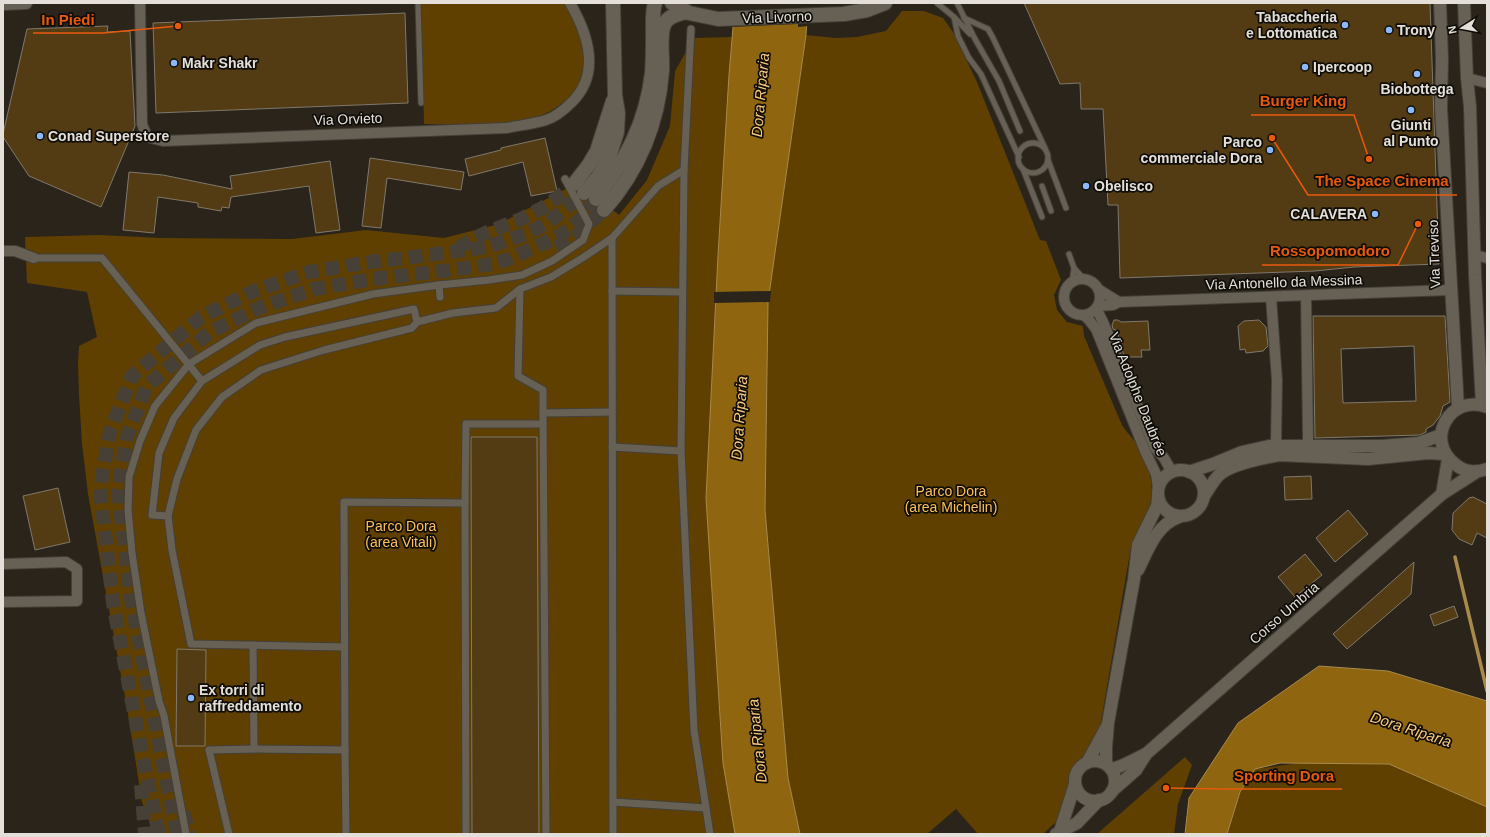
<svg xmlns="http://www.w3.org/2000/svg" width="1490" height="837" viewBox="0 0 1490 837" font-family="Helvetica,sans-serif">
<style>
.green{fill:#5f4000}
.water{fill:#8f6510;stroke:#a88a4c}
.pier{fill:#2a241a}
.lines{fill:none;stroke-linecap:round;stroke-linejoin:round}
.stream{stroke:#a88a4c;stroke-width:3.5}
.building{fill:#533c14;stroke:#7f786c;fill-rule:evenodd}
.secondary-tunnel{stroke:#464037;stroke-width:14;stroke-dasharray:14 7;stroke-linecap:butt}
.service-casing{stroke:#444038;stroke-width:7}
.pedestrian-casing{stroke:#444038;stroke-width:9}
.minor-casing{stroke:#444038;stroke-width:12}
.tertiary-casing{stroke:#444038;stroke-width:14}
.secondary-casing{stroke:#444038;stroke-width:16}
.service{stroke:#676055;stroke-width:5}
.pedestrian{stroke:#676055;stroke-width:7}
.minor{stroke:#676055;stroke-width:10}
.tertiary{stroke:#676055;stroke-width:12}
.secondary{stroke:#676055;stroke-width:14}
.poi-dot{fill:#8cb9fc;stroke:#100d09;stroke-width:1.5}
.labels{text-anchor:middle;dominant-baseline:central;stroke-width:3.5;stroke-linejoin:round;paint-order:stroke}
.street-label{font-size:14px;fill:#e4e0d9;stroke:#100d09}
.poi-label{font-size:14px;font-weight:bold;fill:#e4e0d9;stroke:#100d09;text-anchor:start}
.park-label{font-size:14px;fill:#fcc05a;stroke:#100d09}
.water-label{font-size:15px;font-style:italic;fill:#f9c97c;stroke:#100d09}
.leader{fill:none;stroke:#e8590c;stroke-width:1.5}
.callout-dot{fill:#e8590c;stroke:#100d09;stroke-width:1.5}
.callout-label{font-size:15px;text-anchor:middle;font-weight:bold;fill:#e8590c;stroke:#100d09;stroke-width:3.5;stroke-linejoin:round;paint-order:stroke}
</style>
<rect width="100%" height="100%" fill="#2a241a"/>
<g class="green">
<path d="M421,3H565C577,20 584,39 584,60C585,78 582,84 569,97C535,133 469,124 424,124Z"/>
<path d="M902,11H924L943,18L953,32L977,82L1040,240L1046,241L1061,280L1054,295L1057,310L1067,322L1083,326L1084,336L1122,425C1128,435 1137,441 1142,452C1154,476 1154,497 1146,521C1145,526 1144,532 1142,536C1139,540 1134,544 1131,547L1099,733L1091,751L1075,768L1072,776L1066,813L1043,834H978L956,809L927,834H800L788,778L765,510L768,302L806,35L836,38L857,37L886,31Z"/>
<polygon points="732,37 718,255 706,498 723,763 735,834 154,834 142,802 127,708 88,494 82,444 79,395 78,363 79,346 97,337 87,292 27,283 25,237 99,235 161,238 292,239 366,230 444,238 499,224 579,182 619,215 647,180 670,126 675,71 694,38"/>
<polygon points="1185,757 1192,765 1178,804 1174,834 1097,834"/>
<polygon points="1307,762 1389,764 1487,807 1487,834 1227,834 1240,792 1255,769"/>
</g>
<g class="water">
<polygon points="735,3 808,3 806,35 768,302 765,510 788,778 800,834 735,834 723,763 706,498 718,255 729,75"/>
<polygon points="1319,666 1388,671 1487,701 1487,807 1389,764 1280,763 1255,769 1240,792 1227,834 1185,834 1189,798 1238,723"/>
</g>
<g class="pier">
<polygon points="733,3 810,3 808,26 798,27 798,24 731,27"/>
<polygon points="771,291 770,302 714,303 714,292"/>
</g>
<g class="lines">
<polyline class="stream" points="1455,557 1487,691"/>
</g>
<g class="building">
<polygon points="1024,3 1430,3 1439,264 1354,267 1315,271 1120,278 1118,205 1108,205 1103,109 1081,109 1080,83 1060,84"/>
<polygon points="405,13 408,103 156,113 153,23"/>
<polygon points="108,26 107,32 130,31 135,126 101,207 29,176 3,137 3,134 27,29"/>
<polygon points="545,138 557,191 531,196 523,162 469,176 465,159 501,150 501,148"/>
<polygon points="370,158 464,172 461,190 387,178 381,228 362,226"/>
<polygon points="330,161 340,230 316,233 309,186 231,197 229,208 222,207 221,211 198,207 198,203 158,197 154,233 123,230 129,172 163,175 232,189 230,176"/>
<path d="M1313,316H1445L1450,402L1443,406L1440,416L1433,425L1426,429V432L1420,435L1315,438ZM1414,346L1416,401L1343,403L1341,349Z"/>
<polygon points="1114,320 1118,320 1121,322 1148,321 1150,350 1141,350 1142,357 1125,357 1119,344 1118,331 1113,329 1112,325"/>
<polygon points="1259,320 1266,327 1268,346 1263,351 1246,353 1245,349 1240,350 1238,326 1244,321"/>
<polygon points="471,437 537,437 539,834 472,834"/>
<polygon points="1311,476 1312,499 1285,500 1284,477"/>
<polygon points="58,488 70,542 35,550 23,496"/>
<polygon points="1473,497 1487,504 1487,538 1477,533 1472,545 1459,539 1452,530 1453,513 1469,498"/>
<polygon points="1348,510 1368,534 1335,562 1316,538"/>
<polygon points="1305,554 1322,575 1295,597 1278,577"/>
<polygon points="1414,562 1411,594 1347,649 1333,634"/>
<polygon points="1454,606 1458,617 1434,626 1430,615"/>
<polygon points="177,649 206,650 205,746 176,746"/>
</g>
<g class="lines">
<g class="secondary-tunnel">
<polyline points="556,247 577,235 604,210"/>
<polyline points="458,248 485,233 521,219 544,207 565,192 574,184"/>
<polyline points="141,785 145,834"/>
<polyline points="183,812 190,834"/>
<polyline points="159,834 140,743 113,603 100,489 110,432 132,376 201,317 254,291 309,272 370,262 406,258 488,247 526,234 549,222 584,193"/>
<polyline points="177,834 131,600 118,490 127,437 147,386 210,332 261,307 314,289 373,279 451,270 492,264 509,259 557,237 572,227 584,215 596,199"/>
</g>
<defs>
<g id="service">
<polyline points="418,3 421,103"/>
<polyline points="937,3 954,17 970,34"/>
<polyline points="957,3 975,39 999,81 1020,131"/>
<polyline points="954,17 958,36 969,58 981,74 1019,157"/>
<polyline points="964,18 988,29 993,38 1045,148"/>
<circle cx="1033" cy="158" r="15"/>
<polyline points="1048,160 1066,208"/>
<polyline points="1023,169 1042,217"/>
<polyline points="1042,186 1051,211"/>
<polyline points="1069,254 1074,268 1084,279"/>
<polyline points="1072,282 1074,268"/>
</g>
<g id="pedestrian">
<polyline points="691,29 684,170 681,451 694,730 710,834"/>
<polyline points="612,238 658,186 684,170"/>
<polyline points="34,258 102,258 202,381"/>
<polyline points="520,289 518,376 543,390 543,413"/>
<polyline points="612,291 682,292"/>
<polyline points="440,297 439,285 489,280 522,275 552,261 583,240 589,224 565,179"/>
<polyline points="612,447 681,451"/>
<polyline points="465,503 466,834"/>
<polyline points="168,516 177,479 196,430 222,397 261,370 324,350 412,328 417,322"/>
<polyline points="253,645 254,749"/>
<polyline points="344,647 191,644 172,550 168,516 152,515 159,453 174,418 202,381 260,345 285,337 414,309 417,322 453,313 496,308 520,289 551,277 584,257 612,238 613,834"/>
<polyline points="345,750 344,502 465,503 466,424 543,424"/>
<polyline points="613,802 706,808"/>
<polyline points="186,834 164,716 159,701 141,613 132,553 128,510 129,477 140,441 155,406 189,364 256,323 373,294 439,285"/>
<polyline points="229,834 209,750 254,749 345,750 346,834"/>
<polyline points="546,834 543,413 612,412"/>
</g>
<g id="minor">
<path d="M140,3L142,124L147,137L163,141L507,128C520,125 534,124 546,120C556,117 565,109 572,102C601,73 588,34 570,3"/>
<polyline points="1467,78 1487,83"/>
<polyline points="3,251 15,251 34,258"/>
<polyline points="1475,255 1487,258"/>
<circle cx="1082" cy="297" r="18"/>
<polyline points="1098,289 1119,302"/>
<polyline points="1271,297 1277,380 1276,445 1278,452"/>
<polyline points="1098,306 1113,305 1119,302 1450,290"/>
<polyline points="1095,310 1099,314 1103,322 1155,448 1164,458 1172,472"/>
<polyline points="1084,315 1089,320 1096,329 1145,451 1156,474 1158,488"/>
<polyline points="1305,452 1308,445 1308,437 1306,296"/>
<polyline points="3,564 66,562 77,569 77,601 3,602"/>
</g>
<g id="tertiary">
<polyline points="1440,3 1442,59 1441,108 1458,408"/>
<polyline points="1464,3 1467,78 1470,107 1475,275 1482,405"/>
<polyline points="3,4 26,3"/>
<path d="M1487,407C1450,393 1424,440 1455,464C1464,472 1476,473 1487,469"/>
<circle cx="1181" cy="493" r="23"/>
<polyline points="1189,472 1213,464 1242,452 1269,446 1382,446 1419,443 1441,435"/>
<polyline points="1442,494 1448,459"/>
<path d="M1204,496C1209,489 1213,481 1219,475C1231,464 1263,458 1279,455L1368,459L1428,453L1444,454"/>
<path d="M1138,570C1148,550 1156,525 1179,517"/>
<circle cx="1095" cy="781" r="20"/>
<polyline points="1087,763 1107,726"/>
<polyline points="1106,764 1106,747 1108,723 1134,579 1138,545 1157,506 1158,498"/>
<path d="M1111,769C1123,767 1134,759 1146,754"/>
<polyline points="1112,791 1136,770 1146,754 1442,494 1478,471"/>
<polyline points="1060,831 1075,784"/>
<polyline points="1056,834 1077,823 1099,800"/>
</g>
<g id="secondary">
<polyline points="672,3 689,13 718,19 844,14 867,10 885,3"/>
<polyline points="574,184 588,166 597,151 613,101"/>
<polyline points="584,193 598,177 609,157 617,132 618,113 615,95 613,3"/>
<path d="M596,199C626,159 646,124 652,73C653,60 653,46 653,33C653,23 652,13 655,3"/>
<path d="M604,210C639,170 658,125 662,71C663,58 659,37 664,25C667,16 678,14 686,12"/>
</g>
</defs>
<use href="#service" class="service-casing"/>
<use href="#pedestrian" class="pedestrian-casing"/>
<use href="#minor" class="minor-casing"/>
<use href="#tertiary" class="tertiary-casing"/>
<use href="#secondary" class="secondary-casing"/>
<use href="#service" class="service"/>
<use href="#pedestrian" class="pedestrian"/>
<use href="#minor" class="minor"/>
<use href="#tertiary" class="tertiary"/>
<use href="#secondary" class="secondary"/>
</g>
<g class="poi-dot">
<circle cx="1345" cy="25" r="4"/>
<circle cx="1389" cy="30" r="4"/>
<circle cx="174" cy="63" r="4"/>
<circle cx="1305" cy="67" r="4"/>
<circle cx="1417" cy="74" r="4"/>
<circle cx="1411" cy="110" r="4"/>
<circle cx="40" cy="136" r="4"/>
<circle cx="1270" cy="150" r="4"/>
<circle cx="1086" cy="186" r="4"/>
<circle cx="1375" cy="214" r="4"/>
<circle cx="191" cy="698" r="4"/>
</g>
<g class="labels">
<g class="street-label">
<text transform="translate(777 17) rotate(-2)">Via Livorno</text>
<text transform="translate(348 119) rotate(-2)">Via Orvieto</text>
<text transform="translate(1434 254) rotate(-92)">Via Treviso</text>
<text transform="translate(1284 282) rotate(-2)">Via Antonello da Messina</text>
<text transform="translate(1138 394) rotate(68)">Via Adolphe Daubrée</text>
<text transform="translate(1284 613) rotate(-41)">Corso Umbria</text>
</g>
<g class="poi-label">
<text x="1337" y="17" text-anchor="end">Tabaccheria<tspan x="1337" dy="16">e Lottomatica</tspan></text>
<text x="1397" y="30">Trony</text>
<text x="182" y="63">Makr Shakr</text>
<text x="1313" y="67">Ipercoop</text>
<text x="1417" y="89" text-anchor="middle">Biobottega</text>
<text x="1411" y="125" text-anchor="middle">Giunti<tspan x="1411" dy="16">al Punto</tspan></text>
<text x="48" y="136">Conad Superstore</text>
<text x="1262" y="142" text-anchor="end">Parco<tspan x="1262" dy="16">commerciale Dora</tspan></text>
<text x="1094" y="186">Obelisco</text>
<text x="1367" y="214" text-anchor="end">CALAVERA</text>
<text x="199" y="690">Ex torri di<tspan x="199" dy="16">raffreddamento</tspan></text>
</g>
<g class="park-label">
<text x="951" y="491">Parco Dora<tspan x="951" dy="16">(area Michelin)</tspan></text>
<text x="401" y="526">Parco Dora<tspan x="401" dy="16">(area Vitali)</tspan></text>
</g>
<g class="water-label">
<text transform="translate(760 95) rotate(-85)">Dora Riparia</text>
<text transform="translate(739 418) rotate(-86)">Dora Riparia</text>
<text transform="translate(1411 729) rotate(18)">Dora Riparia</text>
<text transform="translate(757 741) rotate(-96)">Dora Riparia</text>
</g>
</g>
<path class="leader" d="M178 26L103 33H33M1369 159L1354 115H1251M1272 138L1308 195H1457M1418 224L1398 265H1262M1166 788L1226 789H1342"/>
<g class="callout-dot">
<circle cx="178" cy="26" r="4"/>
<circle cx="1369" cy="159" r="4"/>
<circle cx="1272" cy="138" r="4"/>
<circle cx="1418" cy="224" r="4"/>
<circle cx="1166" cy="788" r="4"/>
</g>
<g class="callout-label">
<text x="68" y="25">In Piedi</text>
<text x="1303" y="106">Burger King</text>
<text x="1382" y="186">The Space Cinema</text>
<text x="1330" y="256">Rossopomodoro</text>
<text x="1284" y="781">Sporting Dora</text>
</g>
<rect width="1490" height="837" fill="none" stroke="#e4e0d9" stroke-width="8"/>
<g transform="translate(1462 28) rotate(259)" stroke="#100d09" stroke-width="3" paint-order="stroke">
<path d="M0-3L7 15L0 10L-7 15Z" fill="#e4e0d9"/>
<text y="-6" font-size="11" font-weight="bold" text-anchor="middle" fill="#e4e0d9">N</text>
</g>
</svg>
